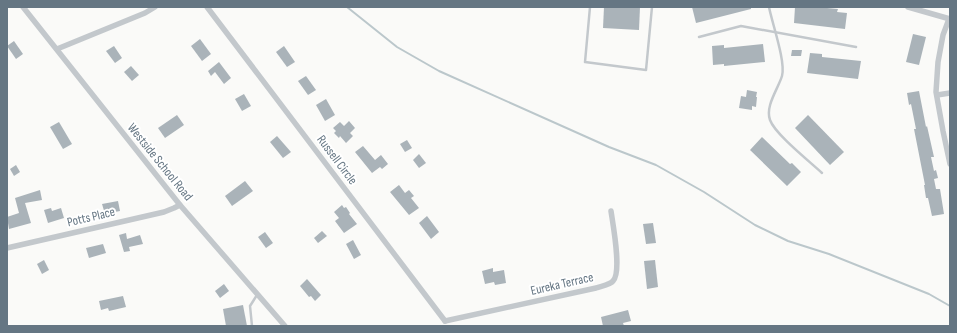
<svg xmlns="http://www.w3.org/2000/svg" width="957" height="333" viewBox="0 0 957 333" font-family="'Sofia Sans Condensed',sans-serif">
<style>
.lines{fill:none;stroke-linecap:round;stroke-linejoin:round}
.stream{stroke:#bbc7cb;stroke-width:2}
.building{fill:#aab3b9}
.lane{stroke:#c3c8cc;stroke-width:2.5}
.street{stroke:#c3c8cc;stroke-width:5.5}
.labels{text-anchor:middle;dominant-baseline:central;stroke-width:4;stroke-linejoin:round;paint-order:stroke}
.street-label{font-size:13px;fill:#657683;stroke:#fff}
</style>
<rect width="100%" height="100%" fill="#fafaf8"/>
<g class="lines">
<polyline class="stream" points="347,7 397,47 439,71 609,147 656,165 704,192 755,225 788,241 829,254 929,294 950,306"/>
</g>
<g class="building">
<polygon points="604,7 640,7 639,30 603,28"/>
<polygon points="692,7 751,7 751,9 696,23"/>
<polygon points="795,7 816,7 838,9 837,12 847,13 845,29 794,23"/>
<polygon points="913,34 926,37 919,65 906,62"/>
<polygon points="200,39 211,54 202,61 191,46"/>
<polygon points="14,41 23,54 16,59 7,46"/>
<polygon points="763,44 765,62 724,66 724,64 713,65 712,46 724,45 724,48"/>
<polygon points="114,46 122,58 115,63 106,51"/>
<polygon points="284,46 295,62 287,67 276,52"/>
<polygon points="792,50 802,50 801,56 791,56"/>
<polygon points="810,53 822,54 822,57 861,61 858,79 807,73"/>
<polygon points="219,62 231,78 224,84 215,72 211,76 208,71"/>
<polygon points="131,66 139,75 132,81 124,72"/>
<polygon points="306,76 316,90 308,95 298,81"/>
<polygon points="747,90 757,92 756,97 757,97 756,107 752,106 752,110 739,108 741,96 746,97"/>
<polygon points="919,91 926,127 927,126 934,157 931,157 934,171 936,170 938,178 934,179 936,189 940,189 944,214 932,216 928,198 926,198 924,185 925,185 914,129 916,129 911,104 909,105 907,93"/>
<polygon points="244,94 251,106 242,111 235,99"/>
<polygon points="326,99 335,115 325,121 316,105"/>
<polygon points="177,115 184,125 165,138 158,128"/>
<polygon points="808,115 844,152 830,165 795,128"/>
<polygon points="349,121 355,128 350,133 353,136 346,143 340,136 339,138 334,133 336,131 333,128 340,122 344,126"/>
<polygon points="59,122 72,144 63,149 50,127"/>
<polygon points="277,136 291,152 283,158 270,142"/>
<polygon points="762,137 790,164 792,163 801,172 787,186 750,150"/>
<polygon points="407,140 412,148 405,152 400,144"/>
<polygon points="363,146 375,160 381,155 388,164 382,169 380,167 372,173 355,152"/>
<polygon points="419,154 426,163 419,168 413,160"/>
<polygon points="16,165 20,172 14,176 10,169"/>
<polygon points="245,181 253,191 232,206 225,196"/>
<polygon points="399,185 405,193 409,190 414,196 411,198 419,208 409,215 390,192"/>
<polygon points="40,190 42,200 25,203 31,223 9,229 7,217 19,213 15,198"/>
<polygon points="118,201 120,211 105,214 102,204"/>
<polygon points="342,205 344,208 346,207 350,213 349,214 357,224 344,233 335,221 339,218 334,212"/>
<polygon points="51,208 52,211 61,208 64,218 48,223 44,210"/>
<polygon points="427,216 439,232 431,239 419,223"/>
<polygon points="653,223 656,243 646,244 643,224"/>
<polygon points="322,231 327,236 318,243 314,238"/>
<polygon points="265,232 273,243 266,248 258,237"/>
<polygon points="126,233 127,239 140,235 143,244 129,247 130,251 124,252 119,235"/>
<polygon points="353,240 361,255 354,259 346,244"/>
<polygon points="103,244 106,253 89,258 86,248"/>
<polygon points="44,260 49,270 42,274 37,264"/>
<polygon points="655,260 658,287 647,289 644,261"/>
<polygon points="493,268 493,272 504,270 506,283 495,285 494,282 485,284 482,271"/>
<polygon points="307,279 321,295 315,301 311,296 309,297 300,286"/>
<polygon points="224,284 229,291 220,298 215,291"/>
<polygon points="123,296 126,307 109,311 108,308 101,310 99,301"/>
<polygon points="243,305 247,326 226,326 223,309"/>
<polygon points="628,310 631,321 623,323 624,326 603,326 601,317"/>
</g>
<g class="lines">
<g class="lane">
<polyline points="590,7 585,62 646,70 652,7"/>
<path d="M769,7C772,23 786,62 782,76C778,89 765,106 770,120C775,134 809,161 822,173"/>
<polyline points="699,37 741,26 856,47"/>
<polyline points="252,326 250,306 257,295"/>
</g>
<g class="street">
<polyline points="23,7 180,205 285,326"/>
<polyline points="207,7 445,321"/>
<polyline points="908,7 950,19"/>
<polyline points="949,19 943,35 938,62 936,92 943,131 950,164"/>
<polyline points="57,49 145,13 155,7"/>
<polyline points="937,95 950,93"/>
<polyline points="7,248 164,212 174,208 180,205"/>
<path d="M445,321L596,288C601,286 610,285 613,281C622,272 613,225 611,211"/>
</g>
</g>
<g class="labels">
<g class="street-label">
<text transform="translate(337 160) rotate(53)">Russell Circle</text>
<text transform="translate(160 162) rotate(51)">Westside School Road</text>
<text transform="translate(91 217) rotate(-13)">Potts Place</text>
<text transform="translate(562 284) rotate(-13)">Eureka Terrace</text>
</g>
</g>
<rect width="957" height="333" fill="none" stroke="#657683" stroke-width="16"/>
</svg>
